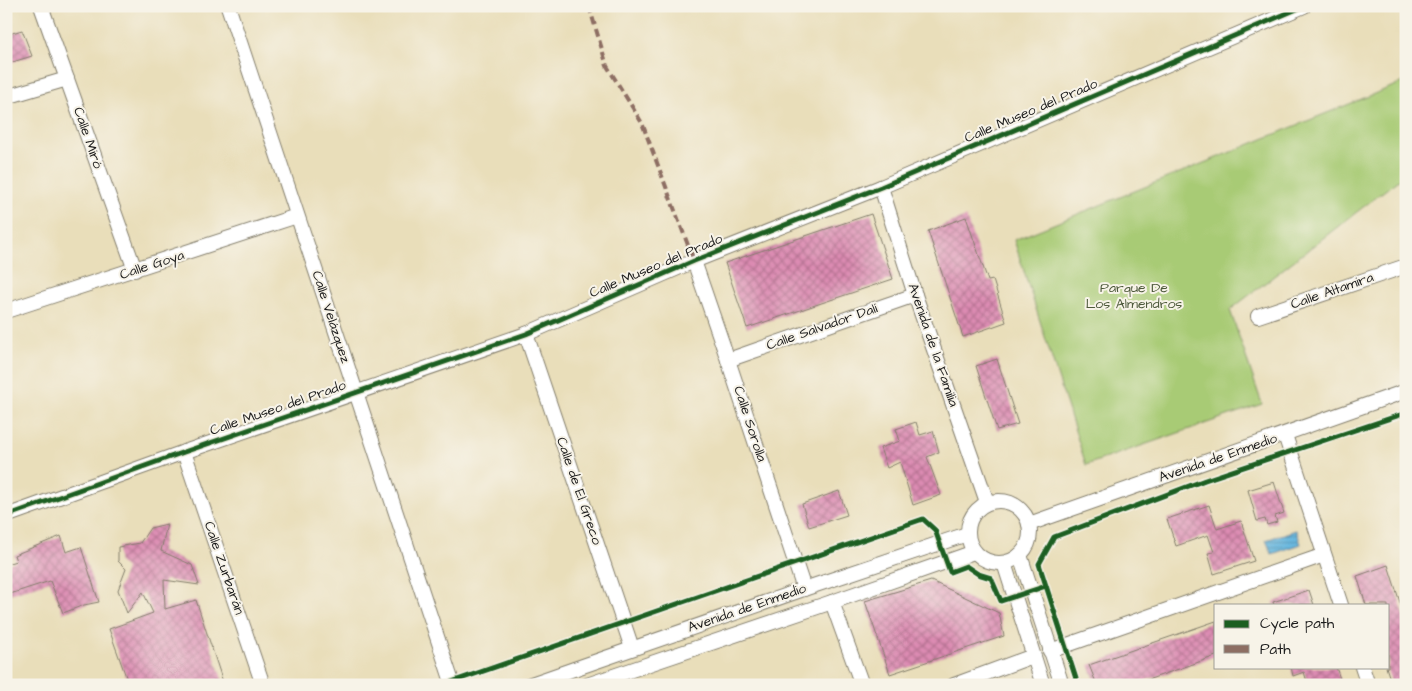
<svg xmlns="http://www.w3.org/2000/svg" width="1412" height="691" viewBox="0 0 1412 691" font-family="'Architects Daughter',sans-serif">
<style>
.green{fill:#a8cb74;stroke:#627448}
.water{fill:url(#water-rules);stroke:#40697e}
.building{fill:url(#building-cross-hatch)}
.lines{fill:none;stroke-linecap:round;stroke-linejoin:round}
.minor-casing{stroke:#827d6b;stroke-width:16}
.minor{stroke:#fff;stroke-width:14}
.quiet{stroke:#8d6e63;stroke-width:4;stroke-dasharray:8 4;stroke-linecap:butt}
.cycleway-casing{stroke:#f7f3e8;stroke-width:8}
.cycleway{stroke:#1b5e20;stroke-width:5}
.labels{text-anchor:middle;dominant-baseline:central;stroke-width:4;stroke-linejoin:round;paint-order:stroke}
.street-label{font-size:14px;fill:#1c1c1c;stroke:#f7f3e8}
.park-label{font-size:14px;fill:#4d593b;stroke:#f7f3e8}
</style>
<defs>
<pattern id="water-rules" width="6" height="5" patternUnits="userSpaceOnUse" patternTransform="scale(1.25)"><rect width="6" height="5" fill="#63b6df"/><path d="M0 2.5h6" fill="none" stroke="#5193b4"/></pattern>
<pattern id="building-cross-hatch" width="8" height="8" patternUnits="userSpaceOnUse" patternTransform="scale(1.25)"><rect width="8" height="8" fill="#dc8bb2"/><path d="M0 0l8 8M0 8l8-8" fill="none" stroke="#b27190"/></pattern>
</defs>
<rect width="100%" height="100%" fill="#f7f3e8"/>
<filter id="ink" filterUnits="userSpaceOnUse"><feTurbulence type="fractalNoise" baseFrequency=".02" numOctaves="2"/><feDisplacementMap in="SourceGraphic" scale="10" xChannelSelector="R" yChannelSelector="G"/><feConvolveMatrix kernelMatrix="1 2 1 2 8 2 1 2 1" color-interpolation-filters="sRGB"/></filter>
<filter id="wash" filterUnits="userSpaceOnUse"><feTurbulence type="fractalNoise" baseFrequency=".0096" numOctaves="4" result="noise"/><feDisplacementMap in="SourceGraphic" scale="20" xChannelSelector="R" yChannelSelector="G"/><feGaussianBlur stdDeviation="1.12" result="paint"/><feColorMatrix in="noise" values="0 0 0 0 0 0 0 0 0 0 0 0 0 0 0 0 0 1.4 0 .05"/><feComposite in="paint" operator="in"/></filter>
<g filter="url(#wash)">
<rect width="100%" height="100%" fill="#e9deba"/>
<polygon class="green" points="1406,81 1406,174 1230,310 1262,404 1086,465 1014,240"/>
<polygon class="water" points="1296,530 1301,544 1272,554 1266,540"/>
<g id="blocks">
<g class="building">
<polygon points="22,30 32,56 6,64 6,35"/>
<polygon points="871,214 893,279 747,328 725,263"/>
<polygon points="966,217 988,281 993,280 1006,322 963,337 928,231"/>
<polygon points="997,359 1018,424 997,430 976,366"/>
<polygon points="916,422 920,435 933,431 939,452 927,457 941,495 913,505 900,462 887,468 880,448 900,441 896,429"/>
<polygon points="1274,482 1284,513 1275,516 1277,522 1267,525 1265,519 1257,521 1248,490"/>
<polygon points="839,491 847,515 809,527 802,504"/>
<polygon points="1209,505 1217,529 1241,521 1254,561 1214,574 1208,553 1214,552 1208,535 1176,546 1167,519"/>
<polygon points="167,524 161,551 192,565 199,585 164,580 165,609 196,600 224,685 129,685 109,629 153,613 143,592 127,613 118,590 126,569 118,561 118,547 140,543 150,528"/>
<polygon points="61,536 66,552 81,547 99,602 84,605 63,613 50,581 10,594 6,585 6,564 16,561 14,555"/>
<polygon points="1388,565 1406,621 1406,685 1392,685 1386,667 1388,667 1388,605 1366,605 1357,576"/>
<polygon points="931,581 999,613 1004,636 890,674 865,601"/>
<polygon points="1309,590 1314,605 1274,605 1273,602"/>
<polygon points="1216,621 1216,656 1133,685 1097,685 1089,665"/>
<polygon points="1291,667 1336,667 1342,685 1308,685 1304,672 1293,676"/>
</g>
</g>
</g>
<g filter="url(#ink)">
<use href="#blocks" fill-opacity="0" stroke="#827d6b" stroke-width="1"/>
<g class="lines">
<defs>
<g id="minor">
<polyline points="41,6 135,270"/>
<polyline points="228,6 453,685"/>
<polyline points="6,97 67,79"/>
<polyline points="881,187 915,295 987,502"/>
<polyline points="694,261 728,360 804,589"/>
<polyline points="6,311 297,216"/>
<polyline points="1258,316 1406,266"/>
<polyline points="526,334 632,648"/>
<polyline points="728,360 915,295"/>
<polyline points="1285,435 1341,605"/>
<polyline points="184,452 263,685"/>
<circle cx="999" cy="532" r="31"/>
<polyline points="6,516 184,452 526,334 694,261 881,187 1304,6"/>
<polyline points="1029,524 1406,391"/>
<polyline points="1020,555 1062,685"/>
<polyline points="1004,563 1043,685"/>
<polyline points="832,602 862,685"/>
<polyline points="1050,651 1324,555"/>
<polyline points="1362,667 1368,685"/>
<polyline points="528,685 804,589 967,534"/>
<polyline points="587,685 832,602 974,552"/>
<polyline points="954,685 1033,656"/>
</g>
</defs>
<use href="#minor" class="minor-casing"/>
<use href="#minor" class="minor"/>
<polyline class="quiet" points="589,6 607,66 642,123 694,261"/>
<defs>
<g id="cycleway">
<polyline points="6,516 184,452 526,334 694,261 881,187 1304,6"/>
<polyline points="443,685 923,519 935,530 950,572 966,566 978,574 991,578 1001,601 1046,586"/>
<polyline points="1078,685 1039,564 1054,537 1205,480 1406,413"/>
</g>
</defs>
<use href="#cycleway" class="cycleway-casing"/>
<use href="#cycleway" class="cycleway"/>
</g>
</g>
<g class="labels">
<g class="street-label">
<text transform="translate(1031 111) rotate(-23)">Calle Museo del Prado</text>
<text transform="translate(88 138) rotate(71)">Calle Miró</text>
<text transform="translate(152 265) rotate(-18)">Calle Goya</text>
<text transform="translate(656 266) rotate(-23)">Calle Museo del Prado</text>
<text transform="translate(1332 291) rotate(-19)">Calle Altamira</text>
<text transform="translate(331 317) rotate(72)">Calle Velázquez</text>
<text transform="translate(822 327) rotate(-19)">Calle Salvador Dalí</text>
<text transform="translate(933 345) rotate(71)">Avenida de la Familia</text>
<text transform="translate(278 408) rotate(-19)">Calle Museo del Prado</text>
<text transform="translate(750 424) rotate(72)">Calle Sorolla</text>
<text transform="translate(1218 458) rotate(-19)">Avenida de Enmedio</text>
<text transform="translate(579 491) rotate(71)">Calle de El Greco</text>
<text transform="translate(224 568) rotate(71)">Calle Zurbarán</text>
<text transform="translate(747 608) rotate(-19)">Avenida de Enmedio</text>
</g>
<g class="park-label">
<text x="1134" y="288">Parque De<tspan x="1134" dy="16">Los Almendros</tspan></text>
</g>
</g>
<rect width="1412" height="691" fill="none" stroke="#f7f3e8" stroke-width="25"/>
<rect x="1214" y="604" width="175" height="65" fill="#f7f3e8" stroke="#9f9d96"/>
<rect x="1224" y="620" width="25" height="8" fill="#1b5e20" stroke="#9f9d96"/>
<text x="1260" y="628" font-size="15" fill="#1c1c1c">Cycle path</text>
<rect x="1224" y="645" width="25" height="8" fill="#8d6e63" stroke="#9f9d96"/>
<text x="1260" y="654" font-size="15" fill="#1c1c1c">Path</text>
</svg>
